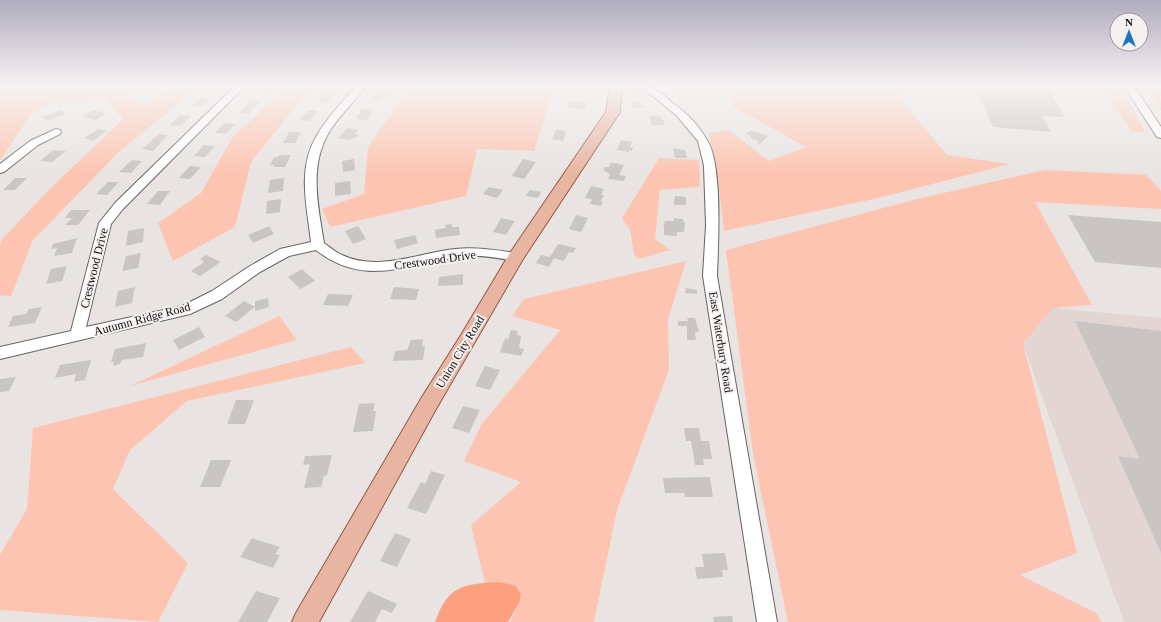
<svg xmlns="http://www.w3.org/2000/svg" width="1161" height="622" viewBox="0 0 1161 622" font-family="Georgia,serif">
<style>
.built{fill:#e3d6d2}
.green{fill:#fdc5b1}
.water{fill:#fda080}
.building{fill:#cac5c3}
.lines{fill:none;stroke-linecap:round;stroke-linejoin:round}
.minor-casing{stroke:#686362;stroke-width:2}
.major-casing{stroke:#925a47;stroke-width:2}
.minor{fill:#fff;fill-rule:evenodd}
.major{fill:#e8b5a3;fill-rule:evenodd}
.labels{text-anchor:middle;dominant-baseline:central;stroke-width:4;stroke-linejoin:round;paint-order:stroke}
.street-label{font-size:12px;fill:#100e0e;stroke:#f6f1f0}
</style>
<rect width="100%" height="100%" fill="#e9e4e2"/>
<polygon class="built" points="1053,308 1161,318 1161,622 1124,622 1023,344"/>
<g class="green">
<polygon points="0,86 134,86 128,97 145,105 173,86 199,86 118,153 33,240 11,296 0,295 0,245 2,239 54,185 123,119 107,100 56,102 32,113 0,160"/>
<polygon points="287,86 317,86 293,110 251,162 235,227 173,261 158,223 201,193 232,138"/>
<polygon points="411,86 555,86 534,151 477,149 466,196 330,227 322,209 364,194 368,147"/>
<polygon points="734,86 903,86 903,102 947,155 1010,164 878,198 724,231 716,165 709,133 729,130 769,161 806,147 732,106"/>
<polygon points="1101,86 1121,86 1145,132 1132,132"/>
<polygon points="1146,86 1161,86 1161,111"/>
<polygon points="659,158 699,160 700,187 660,190 655,239 670,250 638,259 634,254 630,230 622,218"/>
<polygon points="1045,170 1146,175 1161,191 1161,209 1035,202 1092,305 1053,308 1023,344 1077,553 1020,575 1096,613 1102,622 788,622 753,454 726,250 917,199"/>
<polygon points="686,261 668,320 669,370 617,510 594,622 510,622 519,603 499,582 485,583 471,525 521,482 464,461 481,425 560,330 512,316 524,299"/>
<polygon points="279,316 297,340 130,386"/>
<polygon points="351,347 365,363 187,401 130,450 113,489 188,563 158,622 0,610 0,555 27,509 33,428"/>
</g>
<path class="water" d="M499,582L516,586L521,594L519,603L508,622H435C448,585 463,584 499,582Z"/>
<g class="building">
<polygon points="144,86 161,86 154,92 139,90"/>
<polygon points="263,86 273,86 267,93 258,92"/>
<polygon points="634,86 634,88 640,87 641,91 630,94 628,87"/>
<polygon points="974,86 1046,86 1065,117 1042,116 1051,132 993,127"/>
<polygon points="378,91 391,93 388,97 384,97 380,102 370,100"/>
<polygon points="325,93 335,94 327,103 317,102"/>
<polygon points="201,97 211,98 202,107 191,106"/>
<polygon points="251,99 261,99 249,114 239,113"/>
<polygon points="569,101 586,102 585,109 567,108"/>
<polygon points="631,102 639,102 640,105 643,105 644,108 634,108"/>
<polygon points="362,109 373,109 368,120 356,119"/>
<polygon points="61,110 66,114 47,121 42,117"/>
<polygon points="93,110 106,113 96,120 82,117"/>
<polygon points="308,110 318,111 309,121 299,120"/>
<polygon points="181,115 191,116 181,126 170,125"/>
<polygon points="660,115 662,120 664,120 665,122 663,123 664,125 652,125 649,116"/>
<polygon points="224,123 235,124 226,134 215,133"/>
<polygon points="347,128 358,130 355,134 359,134 356,138 351,138 350,140 338,138"/>
<polygon points="98,129 107,131 93,141 84,138"/>
<polygon points="556,129 566,131 563,141 552,139"/>
<polygon points="749,131 756,132 768,136 760,144 757,143 758,141 750,138 751,136 746,134"/>
<polygon points="289,132 301,132 295,143 283,143"/>
<polygon points="159,134 168,135 153,151 142,149"/>
<polygon points="621,140 632,142 630,147 633,147 632,151 629,150 629,152 617,150"/>
<polygon points="204,145 215,146 205,157 194,156"/>
<polygon points="673,148 685,150 687,158 675,158"/>
<polygon points="53,150 66,151 52,162 40,161"/>
<polygon points="279,155 291,155 285,167 273,167 274,165 270,165 274,157 278,157"/>
<polygon points="354,159 355,170 343,172 342,161"/>
<polygon points="523,159 536,162 524,179 512,176"/>
<polygon points="132,160 142,161 131,173 119,172"/>
<polygon points="611,162 624,165 619,175 626,176 624,181 608,179 610,174 603,170 605,167 609,167"/>
<polygon points="190,166 201,167 190,179 179,178"/>
<polygon points="15,178 27,178 15,190 3,190"/>
<polygon points="284,178 283,191 268,193 270,180"/>
<polygon points="350,181 351,194 335,196 335,183"/>
<polygon points="108,182 119,182 107,195 96,194"/>
<polygon points="591,186 604,189 601,195 604,195 601,201 603,202 601,206 590,204 592,199 585,198"/>
<polygon points="489,187 503,190 497,198 483,194"/>
<polygon points="530,190 541,192 538,198 526,196"/>
<polygon points="158,191 170,191 160,205 147,204"/>
<polygon points="675,196 686,197 686,205 674,205"/>
<polygon points="281,199 280,212 266,214 267,201"/>
<polygon points="71,210 90,210 78,225 65,225 72,218 65,218"/>
<polygon points="576,215 588,218 581,232 569,229"/>
<polygon points="1068,215 1161,222 1161,268 1095,262"/>
<polygon points="501,218 515,221 506,235 493,232"/>
<polygon points="674,218 683,219 683,222 685,222 684,232 677,232 677,236 664,235 664,227 663,227 665,221 674,221"/>
<polygon points="452,224 452,227 459,227 460,235 436,238 435,230 446,228 445,225"/>
<polygon points="269,226 274,234 253,243 248,235"/>
<polygon points="358,226 366,239 353,244 345,231"/>
<polygon points="144,228 143,242 126,246 128,231"/>
<polygon points="415,235 418,243 397,249 394,240"/>
<polygon points="77,238 72,253 54,256 57,248 51,249 53,244"/>
<polygon points="558,244 576,248 573,253 569,252 564,261 554,258 549,267 536,263 541,255 550,257"/>
<polygon points="141,253 138,268 122,271 126,256"/>
<polygon points="206,255 221,262 200,276 191,271 204,262 200,259"/>
<polygon points="67,266 62,281 46,284 51,269"/>
<polygon points="302,269 315,281 300,289 288,277"/>
<polygon points="463,274 463,285 438,286 439,277"/>
<polygon points="135,287 132,303 115,307 118,291"/>
<polygon points="394,287 419,289 416,300 390,299"/>
<polygon points="686,288 697,290 697,294 685,293"/>
<polygon points="328,294 353,295 348,306 323,305"/>
<polygon points="268,298 269,307 255,311 255,307 236,322 225,316 244,301 255,307 255,301"/>
<polygon points="42,307 35,323 8,327 13,316 26,314 29,309"/>
<polygon points="687,318 695,318 699,332 695,332 696,340 687,340 687,326 678,326 678,321 688,321"/>
<polygon points="1075,321 1161,331 1161,553 1118,456 1140,459"/>
<polygon points="199,327 205,337 179,350 173,340"/>
<polygon points="511,330 518,331 517,335 521,336 519,348 524,349 521,356 500,352 505,338 508,339"/>
<polygon points="423,339 422,346 425,346 423,360 393,361 395,351 407,350 411,340"/>
<polygon points="146,343 143,357 122,360 120,364 113,366 114,362 111,362 115,349"/>
<polygon points="91,360 85,380 74,382 76,374 55,378 60,365"/>
<polygon points="485,366 500,370 490,390 475,386"/>
<polygon points="16,377 9,391 0,392 0,379"/>
<polygon points="236,400 254,400 245,424 227,424"/>
<polygon points="375,403 373,411 376,411 373,431 353,432 359,404"/>
<polygon points="463,406 480,410 469,433 452,428"/>
<polygon points="684,428 699,428 701,441 709,441 712,459 703,459 704,465 695,465 691,441 686,441"/>
<polygon points="332,455 327,475 324,476 321,487 304,488 310,464 303,465 305,456"/>
<polygon points="211,460 231,460 220,487 200,487"/>
<polygon points="431,471 445,475 426,514 407,508 421,482 425,484"/>
<polygon points="710,477 713,497 685,497 684,493 665,493 663,478"/>
<polygon points="395,533 411,539 397,567 380,561"/>
<polygon points="252,538 280,547 275,554 280,555 273,568 240,557"/>
<polygon points="725,553 728,570 722,570 723,577 697,579 695,567 704,567 702,554"/>
<polygon points="256,591 280,598 267,622 238,622"/>
<polygon points="368,591 397,604 392,613 382,609 375,622 350,622"/>
<polygon points="732,616 733,622 714,622 713,617"/>
</g>
<g class="lines">
<defs>
<g id="minor">
<path d="M235,86H245L123,209L111,224L86,327L182,306L212,291L250,266L280,249L311,242C307,207 297,169 316,137C326,118 342,103 356,86H366C355,101 341,114 331,129C308,164 318,205 324,243C330,247 335,252 342,255C378,272 418,253 455,249C476,247 495,250 516,253L521,254L522,257L521,260L516,261C501,259 486,255 471,256C414,260 368,291 316,250L289,256L260,272L222,299L190,314L0,359V347L71,331L99,223L115,203Z"/>
<path d="M641,86C657,86 662,94 674,104C687,113 699,126 707,140C723,164 718,245 717,276L777,622H757L703,276L706,225L704,166L698,141L677,116Z"/>
<polygon points="1124,86 1134,86 1161,127 1161,138 1157,137"/>
<polygon points="56,129 60,130 61,132 60,134 38,145 4,172 0,173 0,164 30,141"/>
</g>
<polygon id="major" points="610,86 622,86 620,112 523,259 436,409 319,622 292,622 296,613 422,397 461,335 510,253 606,112"/>
</defs>
<use href="#minor" class="minor-casing"/>
<use href="#major" class="major-casing"/>
<use href="#minor" class="minor"/>
<use href="#major" class="major"/>
</g>
<linearGradient id="sky" x2="0" y2="1"><stop stop-color="#b0acbe"/><stop offset="0.49" stop-color="#f5f3f2"/><stop offset="1" stop-color="#f5f3f2" stop-opacity="0"/></linearGradient>
<rect width="1161" height="174" fill="url(#sky)"/>
<g class="labels">
<g class="street-label">
<text transform="translate(435 260) rotate(-8)">Crestwood Drive</text>
<text transform="translate(94 268) rotate(-76)">Crestwood Drive</text>
<text transform="translate(142 319) rotate(-15)">Autumn Ridge Road</text>
<text transform="translate(721 342) rotate(81)">East Waterbury Road</text>
<text transform="translate(460 352) rotate(-59)">Union City Road</text>
</g>
</g>
<g transform="translate(1129 32)"><circle r="19" fill="#f6f1f0" stroke="#9a9696"/>
<path d="M0-3L7 15L0 10L-7 15Z" fill="#1974c1"/>
<text y="-6" font-size="11" font-weight="bold" text-anchor="middle" fill="#100e0e">N</text>
</g>
</svg>
